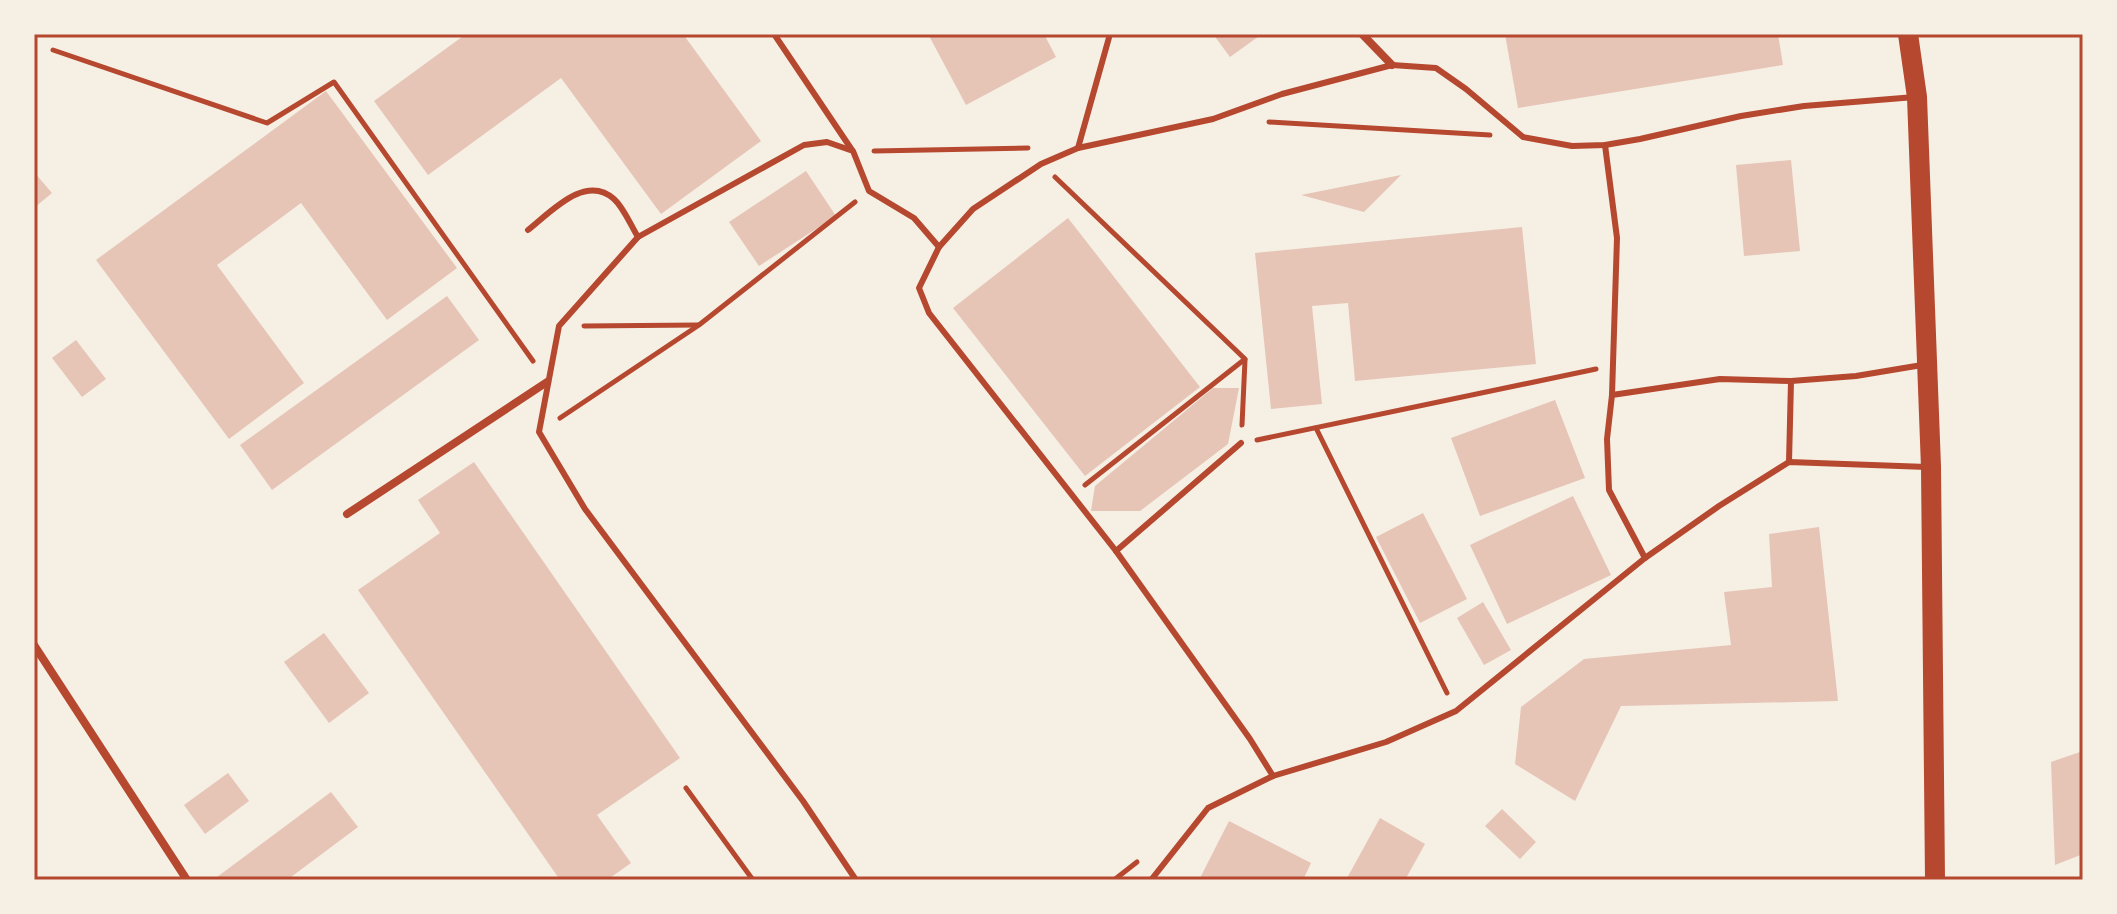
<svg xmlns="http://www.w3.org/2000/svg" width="2117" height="914" viewBox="0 0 2117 914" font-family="'Titillium Web',sans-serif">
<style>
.building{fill:#e6c5b7}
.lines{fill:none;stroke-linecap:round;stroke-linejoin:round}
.path{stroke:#b5482f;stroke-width:5}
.service{stroke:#b5482f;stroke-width:6}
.minor{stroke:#b5482f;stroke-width:8}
.primary{stroke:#b5482f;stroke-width:20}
.neatline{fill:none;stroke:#b5482f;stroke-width:3}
</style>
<rect width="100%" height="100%" fill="#f6efe4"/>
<g class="building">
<polygon points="466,34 683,34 761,141 661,214 561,78 428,175 374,101"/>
<polygon points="928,34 1044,34 1056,57 966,105"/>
<polygon points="1213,34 1262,34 1230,57"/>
<polygon points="1505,34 1778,34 1783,65 1518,108"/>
<polygon points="326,91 457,268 387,320 301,203 217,265 304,383 229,439 96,260"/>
<polygon points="1791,160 1800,251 1744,256 1736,165"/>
<polygon points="806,171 836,216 759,266 729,222"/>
<polygon points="34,172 52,193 34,208"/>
<polygon points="1401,175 1364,212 1301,195"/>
<polygon points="1068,218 1200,387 1085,476 953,308"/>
<polygon points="1522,227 1536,364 1355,381 1348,303 1312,306 1322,404 1271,409 1255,253"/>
<polygon points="447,296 479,340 272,490 240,445"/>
<polygon points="76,340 106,379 82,397 52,358"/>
<polygon points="1213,388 1239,388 1228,444 1140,511 1091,511 1095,486"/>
<polygon points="1555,400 1585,478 1480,516 1451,438"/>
<polygon points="474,462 680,758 597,815 631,863 607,880 560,880 358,590 440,533 418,500"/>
<polygon points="1573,496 1611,575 1507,624 1470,545"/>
<polygon points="1423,513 1467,599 1420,623 1376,537"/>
<polygon points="1819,527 1838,701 1621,706 1575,801 1515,764 1521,707 1584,659 1731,645 1724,592 1772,587 1769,534"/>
<polygon points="1483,602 1511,650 1484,665 1457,618"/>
<polygon points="324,633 369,693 329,723 284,662"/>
<polygon points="2083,751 2083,854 2055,865 2051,762"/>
<polygon points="228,773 249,801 205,834 184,805"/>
<polygon points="331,792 358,827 287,880 213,880"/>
<polygon points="1502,809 1536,842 1520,859 1485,826"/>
<polygon points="1380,818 1425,844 1405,880 1346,880"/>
<polygon points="1229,821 1311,863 1303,880 1199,880"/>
</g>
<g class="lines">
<g class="path">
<polyline points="53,50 267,123 334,82 533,361"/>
<polyline points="1269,122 1490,135"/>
<polyline points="874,151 1028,148"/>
<polyline points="1055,177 1245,359 1085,485"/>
<polyline points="584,326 698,325"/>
<polyline points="560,418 699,325 855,202"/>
<polyline points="1242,425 1245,360"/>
<polyline points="1316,428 1447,693"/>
<polyline points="1257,440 1596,369"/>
<polyline points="686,788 753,880"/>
<polyline points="1114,880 1137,862"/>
</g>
<g class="service">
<polyline points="774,34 852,150"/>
<polyline points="1605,145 1617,238 1612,395"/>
<polyline points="1078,148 1110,34"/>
<path d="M528,230C550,213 585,173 614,199C624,208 631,226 638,237"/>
<polyline points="939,247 919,288 929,313 1116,551 1250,739 1273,776"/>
<polyline points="1789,462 1791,381"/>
<polyline points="1116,551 1241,443"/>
<polyline points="1645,558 1609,490 1607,439 1612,395 1720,379 1791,381 1856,376 1922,365"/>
<polyline points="856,880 803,801 585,509 539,432 559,326 638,237 804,145 827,142 853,151 869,191 914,218 939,247 973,209 1041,164 1078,148 1213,119 1282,94 1392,65 1436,68 1466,89 1523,137 1572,146 1605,145 1640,139 1741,116 1804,106 1915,97"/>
<polyline points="1151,880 1208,808 1273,776 1386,742 1456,711 1645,558 1719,506 1789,462 1927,467"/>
</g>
<g class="minor">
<polyline points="1362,34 1392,65"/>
<polyline points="347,514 547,382"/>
<polyline points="34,645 187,880"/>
</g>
<polyline class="primary" points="1908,34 1917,97 1931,467 1935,880"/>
</g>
<rect width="2117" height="914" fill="none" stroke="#f6efe4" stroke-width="72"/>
<rect x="36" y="36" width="2045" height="842" class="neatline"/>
</svg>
